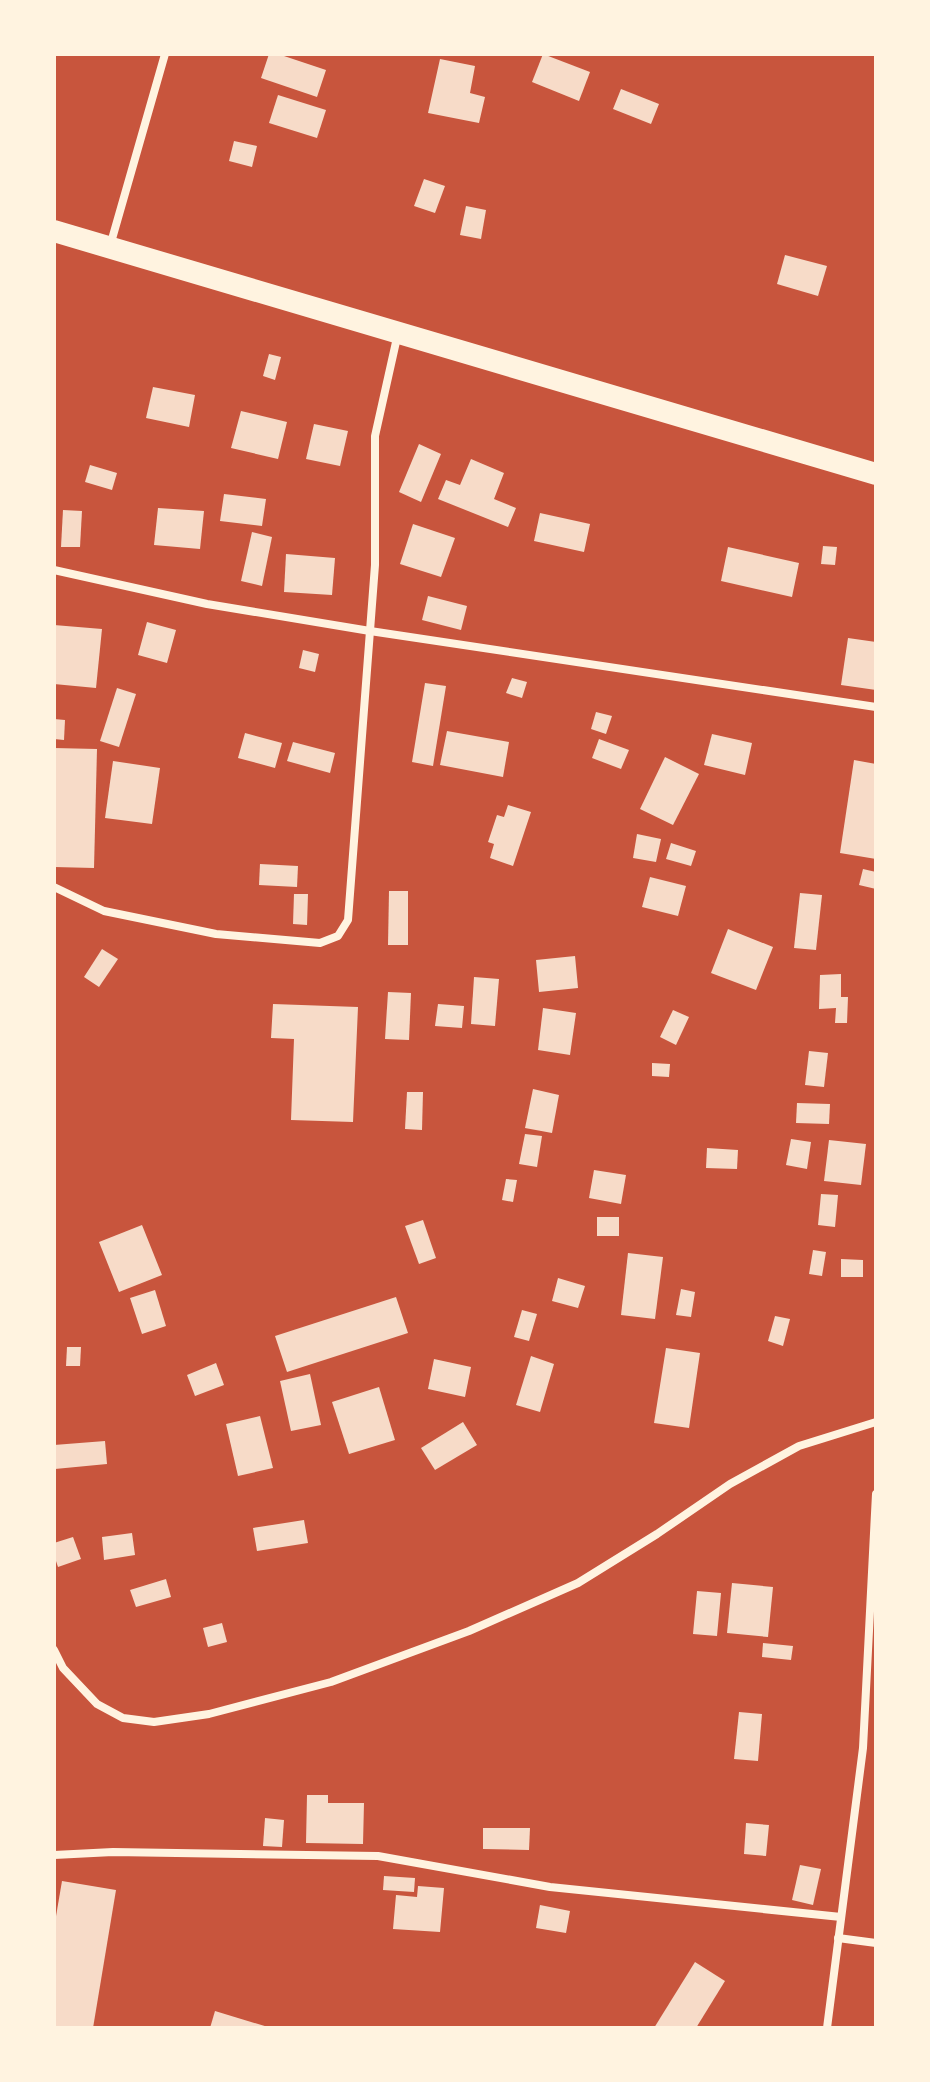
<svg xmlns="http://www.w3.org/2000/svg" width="930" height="2082" viewBox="0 0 930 2082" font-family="Figtree,sans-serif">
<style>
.building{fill:#f7dbc8}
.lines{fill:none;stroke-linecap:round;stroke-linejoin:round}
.minor{stroke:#fff3e0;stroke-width:8}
.trunk{stroke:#fff3e0;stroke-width:22}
</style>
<rect width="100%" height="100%" fill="#c8553d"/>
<g class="building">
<polygon points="269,54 278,54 326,70 317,97 261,78"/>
<polygon points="543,54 590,72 579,101 532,82"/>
<polygon points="440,59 475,66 470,93 485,97 479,123 428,113"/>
<polygon points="621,89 659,104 651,124 613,109"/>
<polygon points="278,95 326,110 317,138 269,123"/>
<polygon points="234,141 257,146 252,167 229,161"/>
<polygon points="424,179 445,186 435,213 414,206"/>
<polygon points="466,206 486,210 481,239 460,235"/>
<polygon points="785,255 827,266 818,296 777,284"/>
<polygon points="269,354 281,357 275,380 263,376"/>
<polygon points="153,387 195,395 189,427 146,418"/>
<polygon points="241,411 287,422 278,459 231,448"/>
<polygon points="314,424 348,431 340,466 306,459"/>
<polygon points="419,444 441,454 421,502 399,492"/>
<polygon points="471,459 504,473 494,499 516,508 508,527 438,499 446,480 460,485"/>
<polygon points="90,465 117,473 112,490 85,482"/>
<polygon points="224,494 266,499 262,526 220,521"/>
<polygon points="158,508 204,511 200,549 154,545"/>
<polygon points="63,510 82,511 80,547 61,547"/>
<polygon points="540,513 590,524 584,552 534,541"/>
<polygon points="413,524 455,538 441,577 400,564"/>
<polygon points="252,532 272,537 262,586 241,581"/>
<polygon points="823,546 837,547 835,565 821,564"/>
<polygon points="728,547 799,563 792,597 721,581"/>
<polygon points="286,554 335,558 332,595 284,592"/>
<polygon points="428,596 467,606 461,630 422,620"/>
<polygon points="147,622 176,630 167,663 138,655"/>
<polygon points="54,625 102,629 96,688 54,684"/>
<polygon points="848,638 876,642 876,690 841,685"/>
<polygon points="303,650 319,654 315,672 299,668"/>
<polygon points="512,678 527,682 522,698 506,693"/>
<polygon points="425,683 446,686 433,766 412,762"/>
<polygon points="117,688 136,694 119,747 100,741"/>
<polygon points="596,712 612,716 606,734 591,729"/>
<polygon points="54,719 65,720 64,740 54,739"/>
<polygon points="447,731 509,742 503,777 440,765"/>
<polygon points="245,733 282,743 275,768 238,758"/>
<polygon points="712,734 752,743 745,775 704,765"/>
<polygon points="599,739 629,750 621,769 592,758"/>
<polygon points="293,742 335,753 330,773 287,761"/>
<polygon points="54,748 97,749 94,868 54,867"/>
<polygon points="665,757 699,774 673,825 640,809"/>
<polygon points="854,760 876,764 876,859 840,853"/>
<polygon points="113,761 160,768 152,824 105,818"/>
<polygon points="508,805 531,812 513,866 490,858 494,844 488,842 497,815 504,817"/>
<polygon points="637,834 661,839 656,862 633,858"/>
<polygon points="671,843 696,851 691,866 666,859"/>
<polygon points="260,864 298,866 297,887 259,885"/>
<polygon points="863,869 876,872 876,889 859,885"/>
<polygon points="650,877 686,886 678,916 642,907"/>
<polygon points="389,891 408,891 408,945 388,945"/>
<polygon points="800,893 822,895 816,950 794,948"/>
<polygon points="294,894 308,894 307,925 293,924"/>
<polygon points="728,929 773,947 756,990 711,973"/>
<polygon points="102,949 118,959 99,987 84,977"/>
<polygon points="575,956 578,988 539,992 536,960"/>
<polygon points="841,974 841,997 848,997 847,1023 835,1023 836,1008 819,1009 820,975"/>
<polygon points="474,977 499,979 495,1026 471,1024"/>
<polygon points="388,992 411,993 409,1040 385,1039"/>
<polygon points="273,1004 358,1007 353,1122 291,1120 294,1039 271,1038"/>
<polygon points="438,1004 464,1006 462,1028 435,1026"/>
<polygon points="543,1008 576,1013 570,1055 538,1050"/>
<polygon points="673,1010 689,1017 676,1045 660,1037"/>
<polygon points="809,1051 828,1053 824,1087 805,1085"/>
<polygon points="652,1063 670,1064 669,1077 652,1076"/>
<polygon points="533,1089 559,1095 552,1133 525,1128"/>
<polygon points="407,1092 423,1092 422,1130 405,1129"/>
<polygon points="797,1103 830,1104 829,1124 796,1123"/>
<polygon points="525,1134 542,1136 537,1167 519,1164"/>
<polygon points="791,1139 811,1142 807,1169 786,1165"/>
<polygon points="829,1140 866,1144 861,1185 824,1181"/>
<polygon points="707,1148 738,1150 737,1169 706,1168"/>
<polygon points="594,1170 626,1175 621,1204 589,1198"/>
<polygon points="506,1179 517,1180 513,1202 502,1200"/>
<polygon points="821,1194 838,1195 835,1227 818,1225"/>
<rect x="597" y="1217" width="22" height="19"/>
<polygon points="423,1220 436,1258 419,1264 405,1226"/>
<polygon points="142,1225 162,1275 119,1292 99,1242"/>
<polygon points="813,1250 826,1252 822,1276 809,1274"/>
<polygon points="628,1253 663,1257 655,1319 621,1315"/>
<polygon points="841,1259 863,1260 863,1277 841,1277"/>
<polygon points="558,1278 585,1286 578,1308 552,1301"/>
<polygon points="681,1289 695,1292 691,1317 676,1315"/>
<polygon points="155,1290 166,1326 142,1334 130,1298"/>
<polygon points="396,1297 408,1333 287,1372 275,1336"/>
<polygon points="522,1310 537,1314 529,1341 514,1337"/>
<polygon points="775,1316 790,1319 783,1346 768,1341"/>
<polygon points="67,1347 81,1347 80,1366 66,1366"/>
<polygon points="666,1348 700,1353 689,1428 654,1423"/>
<polygon points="531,1356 554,1364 540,1412 516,1405"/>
<polygon points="434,1359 471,1367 465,1397 428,1389"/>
<polygon points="216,1363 224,1385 195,1396 187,1375"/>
<polygon points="310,1374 321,1425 291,1431 280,1381"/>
<polygon points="379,1387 395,1440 349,1454 332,1402"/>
<polygon points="260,1416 273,1468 238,1476 226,1424"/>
<polygon points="463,1422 477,1445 435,1470 421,1448"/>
<polygon points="105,1441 107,1464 55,1469 54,1445"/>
<polygon points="304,1520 308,1543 257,1551 253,1528"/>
<polygon points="132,1533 135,1555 104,1560 102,1537"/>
<polygon points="73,1537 81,1559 58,1567 54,1555 54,1543"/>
<polygon points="166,1579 171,1597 136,1607 130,1590"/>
<polygon points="732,1583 773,1587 768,1637 727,1633"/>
<polygon points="697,1591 721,1593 717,1636 693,1634"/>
<polygon points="222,1623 227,1642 208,1647 203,1628"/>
<polygon points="763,1643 793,1646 791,1660 762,1657"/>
<polygon points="739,1712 762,1714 758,1761 734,1759"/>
<polygon points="307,1795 328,1795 328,1803 364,1803 363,1844 306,1843"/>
<polygon points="265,1818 284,1820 282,1847 263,1846"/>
<polygon points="746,1823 769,1825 766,1856 744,1854"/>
<polygon points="483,1828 530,1828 529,1850 483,1849"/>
<polygon points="800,1865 821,1869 813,1905 792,1900"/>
<polygon points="384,1876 415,1878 414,1892 383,1890"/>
<polygon points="62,1881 116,1890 93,2028 54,2028 54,1928"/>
<polygon points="418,1886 444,1888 440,1932 393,1929 396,1895 417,1897"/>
<polygon points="540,1905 570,1911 566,1933 536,1928"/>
<polygon points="695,1962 725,1981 696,2028 654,2028"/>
<polygon points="215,2011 268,2027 268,2028 210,2028"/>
</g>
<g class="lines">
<g class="minor">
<polyline points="110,246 165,54"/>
<polyline points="54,570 207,604 370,631 876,707"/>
<polyline points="54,887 104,911 216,934 320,943 338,936 348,920 375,565 375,436 398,333"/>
<polyline points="54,1650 63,1668 97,1704 123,1718 154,1722 209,1714 331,1682 469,1631 578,1583 657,1534 730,1484 799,1446 876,1422"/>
<polyline points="54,1855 113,1852 378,1856 550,1887 841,1917"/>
<polyline points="838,1938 876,1943"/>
<polyline points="827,2028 863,1748 876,1494"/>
</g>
<polyline class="trunk" points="54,231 876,474"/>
</g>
<rect width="930" height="2082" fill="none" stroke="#fff3e0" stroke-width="112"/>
</svg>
